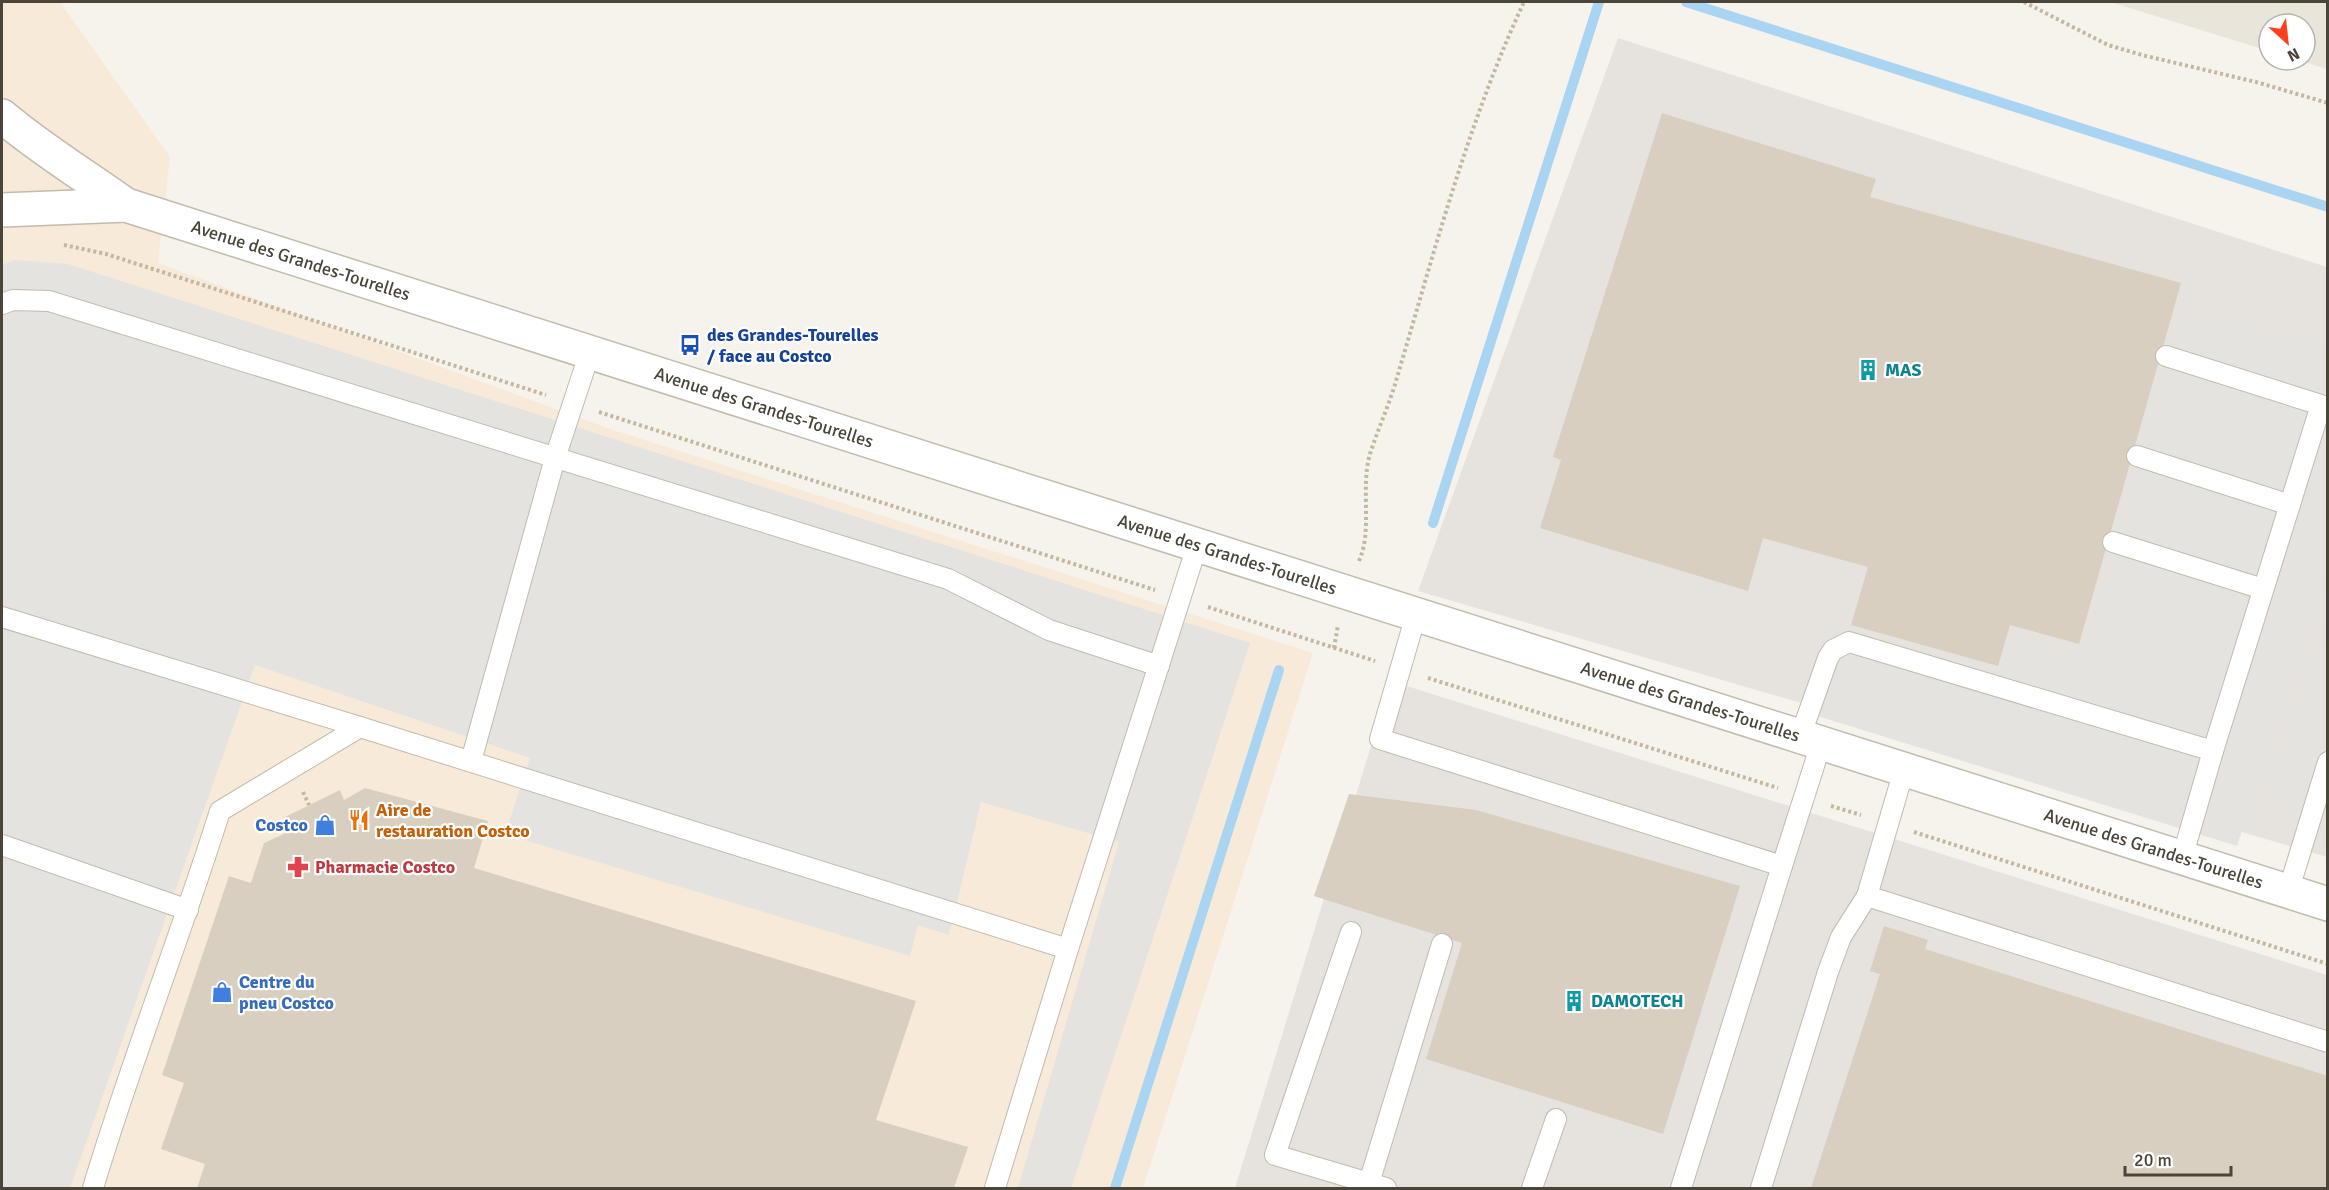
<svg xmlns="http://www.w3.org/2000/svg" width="2329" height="1190" viewBox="0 0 2329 1190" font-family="Signika,sans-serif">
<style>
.residential{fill:#eae5da}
.commercial{fill:#f7ead8}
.industrial{fill:#e6e2dd}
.parking{fill:#e5e3e0}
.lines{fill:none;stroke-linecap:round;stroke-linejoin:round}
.stream{stroke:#a9d4f2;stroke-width:10}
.building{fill:#d8cfc1}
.lane-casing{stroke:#c2bbae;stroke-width:22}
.street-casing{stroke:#c2bbae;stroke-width:36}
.path{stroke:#c4b79f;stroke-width:4;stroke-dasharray:3 3;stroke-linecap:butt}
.lane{stroke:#fff;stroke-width:20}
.street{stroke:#fff;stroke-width:33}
.labels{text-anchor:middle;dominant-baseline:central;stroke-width:4.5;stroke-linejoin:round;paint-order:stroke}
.street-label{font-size:18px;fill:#4b4439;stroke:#fff}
.transit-label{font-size:18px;font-weight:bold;fill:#164399;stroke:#fff;text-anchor:start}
.culture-label{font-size:18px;font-weight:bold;fill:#0d838f;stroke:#fff;text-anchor:start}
.food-label{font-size:18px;font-weight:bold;fill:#c56008;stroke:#fff;text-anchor:start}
.shop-label{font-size:18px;font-weight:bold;fill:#366cbe;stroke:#fff;text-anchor:end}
.health-label{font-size:18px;font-weight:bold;fill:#be3a42;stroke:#fff;text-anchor:start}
</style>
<rect width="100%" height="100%" fill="#f6f3ec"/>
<polygon class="residential" points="2110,2 2327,2 2327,69 2298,60 2305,60 2305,24 2269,24 2269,51"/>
<polygon class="commercial" points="2,2 60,2 170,157 158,263 610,429 1313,653 1143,1188 2,1188"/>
<g class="industrial">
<polygon points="1618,38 2327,267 2327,857 1418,591"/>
<polygon points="1391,681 2327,975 2327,1188 1235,1188"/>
</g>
<g class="parking">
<polygon points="15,260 68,264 1250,643 1071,1188 1018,1188 1119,842 981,802 949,935 918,925 910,956 505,834 530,758 255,665 70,1188 2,1188 2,265"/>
<polygon points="2187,315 2327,353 2327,571 2237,846 1811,714 1835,628 2002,676 2020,646 2084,664"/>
<polygon points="2327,625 2327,842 2293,832 2300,805 2271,794"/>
</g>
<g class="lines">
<g class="stream">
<polyline points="1686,2 2328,207"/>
<polyline points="1433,523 1599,2"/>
<polyline points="1115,1188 1279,670"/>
</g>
</g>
<g class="building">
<polygon points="1662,113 1876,179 1870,197 2181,283 2079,644 2010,625 1998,666 1851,625 1868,567 1763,538 1748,591 1540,528 1561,460 1553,457"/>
<polygon points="365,788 488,821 474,868 916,1001 876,1120 968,1147 954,1188 197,1188 205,1164 161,1149 184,1083 162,1075 229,876 251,883 264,843 288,832 283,818 340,790 344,800"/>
<polygon points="1349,794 1476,810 1740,886 1663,1134 1426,1059 1462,943 1314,896"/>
<polygon points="1884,926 1928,940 1925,949 2328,1076 2328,1188 1811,1188 1880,974 1870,971"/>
</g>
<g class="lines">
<defs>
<g id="lane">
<polyline points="2,304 13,300 49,301 948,579 1049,630 1159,666"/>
<polyline points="2166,356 2321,405 2213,751"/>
<polyline points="2137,456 2290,505"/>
<polyline points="2113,542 2263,589"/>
<polyline points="1416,615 1380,739 1782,866 1821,744"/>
<polyline points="2,617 360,727"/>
<polyline points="1800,737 1828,658 1833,650 1849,642 2213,751 2182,858"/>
<polyline points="471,761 555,458 590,352"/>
<polyline points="1904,770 1867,896 2328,1042"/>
<polyline points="2,845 188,910"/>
<polyline points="2288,892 2328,762"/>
<polyline points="1351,932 1275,1155 1386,1188"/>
<polyline points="1369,1183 1442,944"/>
<path d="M93,1188C131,1061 180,938 220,811L360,727L1068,949"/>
<polyline points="995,1188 1068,949 1197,546"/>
<polyline points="1532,1188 1556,1119"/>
<polyline points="1681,1188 1782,866"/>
<polyline points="1761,1188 1828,972 1841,937 1867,896"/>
</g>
<g id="street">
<path id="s1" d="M2,116C41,149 84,175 126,205L2328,904"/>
<polyline points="2,210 126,205"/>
</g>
</defs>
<use href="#lane" class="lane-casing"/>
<use href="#street" class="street-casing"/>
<g class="path">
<polyline points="2024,2 2108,45 2142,55 2256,82 2328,103"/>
<polyline points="64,245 106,254 546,395"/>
<polyline points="599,412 1155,590"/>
<path d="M1359,561C1373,530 1360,488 1370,454C1378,429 1389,405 1396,381C1434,253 1468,122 1524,2"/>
<polyline points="1208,607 1375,661"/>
<polyline points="1334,648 1338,625"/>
<polyline points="1428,678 1778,788"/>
<polyline points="303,792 309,805"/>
<polyline points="1831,806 1861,815"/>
<polyline points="1914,832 2328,964"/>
</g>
<use href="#lane" class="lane"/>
<use href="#street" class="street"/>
</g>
<defs>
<symbol id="bus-bare" viewBox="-9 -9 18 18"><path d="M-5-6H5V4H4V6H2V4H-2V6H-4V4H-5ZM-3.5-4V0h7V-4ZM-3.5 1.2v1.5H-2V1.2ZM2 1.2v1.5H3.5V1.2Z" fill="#1a4fb4" stroke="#fff" stroke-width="2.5" paint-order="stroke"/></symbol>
<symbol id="building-bare" viewBox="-9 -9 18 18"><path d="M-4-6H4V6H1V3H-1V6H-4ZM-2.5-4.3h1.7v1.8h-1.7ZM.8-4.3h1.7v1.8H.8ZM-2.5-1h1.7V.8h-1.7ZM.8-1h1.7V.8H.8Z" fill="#0f9aa8" stroke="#fff" stroke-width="2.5" paint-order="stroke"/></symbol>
<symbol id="restaurant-bare" viewBox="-9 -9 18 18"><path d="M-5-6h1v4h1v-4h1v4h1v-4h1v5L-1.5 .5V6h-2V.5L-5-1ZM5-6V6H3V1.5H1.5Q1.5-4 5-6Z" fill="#e8710a" stroke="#fff" stroke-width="2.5" paint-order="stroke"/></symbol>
<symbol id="shop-bare" viewBox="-9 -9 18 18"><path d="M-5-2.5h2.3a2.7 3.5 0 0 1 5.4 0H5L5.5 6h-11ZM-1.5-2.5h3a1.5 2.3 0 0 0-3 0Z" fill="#3f7fe0" stroke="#fff" stroke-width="2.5" paint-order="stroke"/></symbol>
<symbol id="pharmacy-bare" viewBox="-9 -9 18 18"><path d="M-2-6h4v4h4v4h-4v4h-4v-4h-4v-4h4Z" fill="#e0444e" stroke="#fff" stroke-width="2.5" paint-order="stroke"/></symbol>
</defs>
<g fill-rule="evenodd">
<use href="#bus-bare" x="675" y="330" width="30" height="30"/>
<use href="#building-bare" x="1853" y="355" width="30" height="30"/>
<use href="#restaurant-bare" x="344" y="805" width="30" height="30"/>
<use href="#shop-bare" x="310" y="810" width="30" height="30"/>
<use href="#pharmacy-bare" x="283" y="852" width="30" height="30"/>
<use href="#shop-bare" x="207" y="977" width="30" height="30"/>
<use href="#building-bare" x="1559" y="986" width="30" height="30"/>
</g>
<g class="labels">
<g class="street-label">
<text stroke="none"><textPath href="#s1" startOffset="336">Avenue des Grandes-Tourelles</textPath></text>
<text stroke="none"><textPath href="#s1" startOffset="822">Avenue des Grandes-Tourelles</textPath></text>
<text stroke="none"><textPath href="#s1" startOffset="1308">Avenue des Grandes-Tourelles</textPath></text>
<text stroke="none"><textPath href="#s1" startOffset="1794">Avenue des Grandes-Tourelles</textPath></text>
<text stroke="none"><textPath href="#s1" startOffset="2280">Avenue des Grandes-Tourelles</textPath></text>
</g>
<g class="transit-label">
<text x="707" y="335">des Grandes-Tourelles<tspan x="707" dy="21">/ face au Costco</tspan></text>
</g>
<g class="culture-label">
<text x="1885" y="370">MAS</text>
<text x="1591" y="1001">DAMOTECH</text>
</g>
<g class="food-label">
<text x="376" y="810">Aire de<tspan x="376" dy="21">restauration Costco</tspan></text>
</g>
<g class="shop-label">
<text x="308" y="825">Costco</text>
<text x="239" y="982" text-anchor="start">Centre du<tspan x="239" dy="21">pneu Costco</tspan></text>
</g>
<g class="health-label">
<text x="315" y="867">Pharmacie Costco</text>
</g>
</g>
<rect width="2329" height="1190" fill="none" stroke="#4b4439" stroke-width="6"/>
<g transform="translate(2287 42) rotate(153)"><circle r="28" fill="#ffffff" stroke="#b7b4b0" stroke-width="1.5"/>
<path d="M0-4.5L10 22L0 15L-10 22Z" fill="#fc3f1d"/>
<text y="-9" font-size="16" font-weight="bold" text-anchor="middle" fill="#4b4439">N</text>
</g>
<path d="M2125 1166v9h106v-9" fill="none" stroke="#4b4439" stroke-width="3"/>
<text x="2134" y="1166" font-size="18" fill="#4b4439" stroke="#ffffff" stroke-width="4.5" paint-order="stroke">20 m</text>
</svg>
